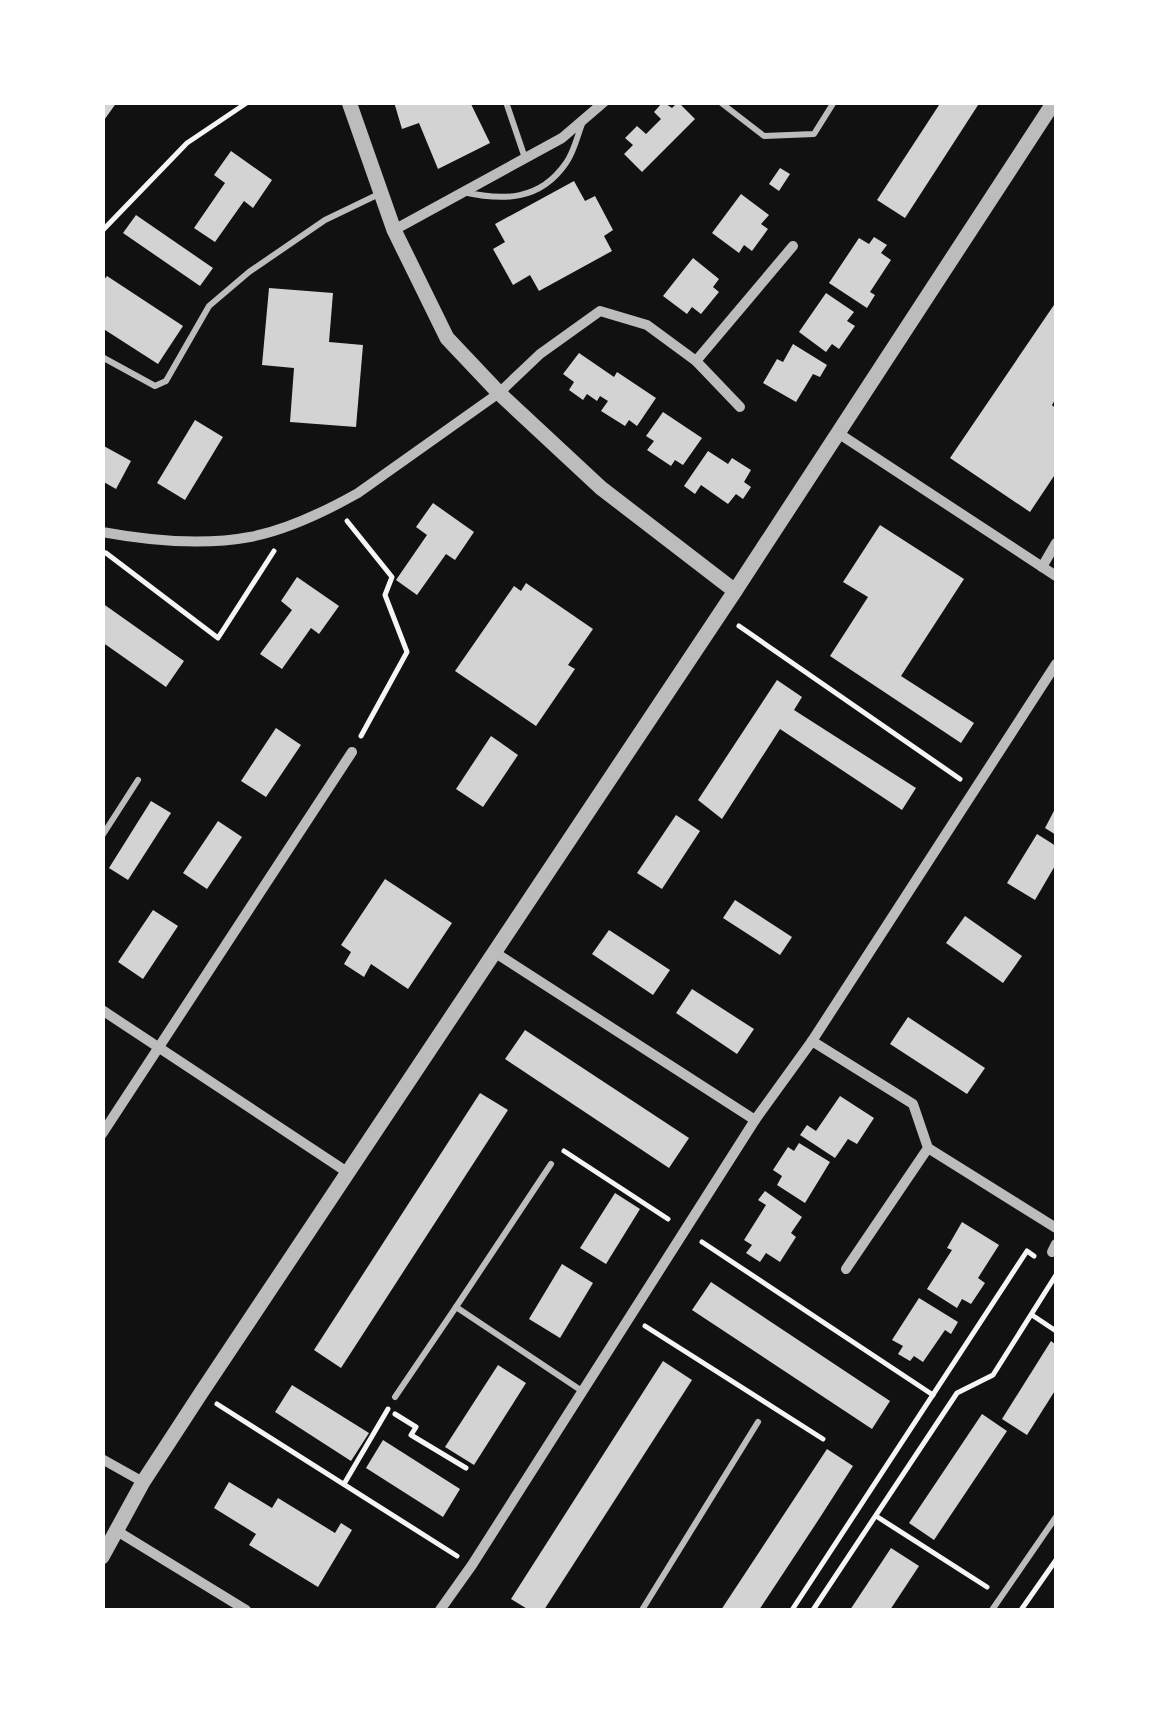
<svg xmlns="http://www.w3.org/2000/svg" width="1159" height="1713" viewBox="0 0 1159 1713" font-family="Mulish,sans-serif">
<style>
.building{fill:#d3d3d3}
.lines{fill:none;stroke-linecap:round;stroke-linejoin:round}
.path{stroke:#f5f5f5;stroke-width:5}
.service{stroke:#bcbcbc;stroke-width:6}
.minor{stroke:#bcbcbc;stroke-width:10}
.tertiary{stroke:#bcbcbc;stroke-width:15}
</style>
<rect width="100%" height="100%" fill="#111"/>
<g class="building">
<polygon points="102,102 117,102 102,123"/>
<polygon points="394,102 455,102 455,104 470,102 490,143 438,169 419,123 402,129"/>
<polygon points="663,102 672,108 678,102 695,119 642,172 624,154 633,145 625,138 637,126 646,134 661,119 654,112"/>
<polygon points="941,102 980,102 905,218 877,200"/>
<polygon points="231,151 272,180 253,208 244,201 215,242 194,228 225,183 214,175"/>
<polygon points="780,168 790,174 779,191 769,184"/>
<polygon points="574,181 585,201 595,196 613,230 604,236 612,251 539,291 530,275 513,285 493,249 505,242 495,224"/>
<polygon points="741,194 769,215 761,224 768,229 752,251 744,245 739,253 712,233"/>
<polygon points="136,215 213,268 200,286 123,233"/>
<polygon points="874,237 887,245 881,253 891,260 870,292 875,295 867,308 829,283 859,238 869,244"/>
<polygon points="693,258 719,279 713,287 719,292 701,314 692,307 687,314 663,296"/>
<polygon points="107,276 183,326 158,364 102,328 102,282"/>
<polygon points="269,288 333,293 329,342 363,345 356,427 290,422 294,368 262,365"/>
<polygon points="826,293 854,312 847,321 855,326 839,349 832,344 826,352 799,332"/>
<polygon points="1056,302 1056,398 1052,405 1056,409 1056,473 1030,512 950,458"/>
<polygon points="793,344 827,365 820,377 813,374 796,402 763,383 777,359 783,362"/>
<polygon points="579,353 614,377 617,372 656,398 637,426 629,420 625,426 601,411 608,401 600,396 597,401 587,394 583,400 569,390 574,382 563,374"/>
<polygon points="663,412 702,438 683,465 675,460 671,466 647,450 654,441 646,436"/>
<polygon points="195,420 223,437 185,500 157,483"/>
<polygon points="102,445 131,461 116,489 102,481"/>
<polygon points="708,451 728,464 732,458 751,470 744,482 751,487 743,499 736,494 728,504 701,485 695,494 684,486"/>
<polygon points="433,503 474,532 455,560 446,554 417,595 396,580 427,535 416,527"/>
<polygon points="880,525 964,579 901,676 974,723 961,743 830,656 868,597 843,582"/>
<polygon points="297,577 339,606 319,634 311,628 282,669 260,654 292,610 281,601"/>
<polygon points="526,583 593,629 568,665 575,669 536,726 455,671 514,586 521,591"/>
<polygon points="102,603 184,661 166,687 102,642"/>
<polygon points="777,680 802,697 794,710 916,788 902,810 780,729 722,819 698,800"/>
<polygon points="276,728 301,745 266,797 241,781"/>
<polygon points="491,736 518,755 483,807 456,789"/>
<polygon points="151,801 171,813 128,880 109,868"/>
<polygon points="1056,807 1056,835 1045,828"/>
<polygon points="676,815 700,831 662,889 637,873"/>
<polygon points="218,821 242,837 207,889 183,873"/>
<polygon points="1037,834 1056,846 1056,864 1035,900 1007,883"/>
<polygon points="385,879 452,923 408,989 371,964 364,977 344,964 351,952 341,945"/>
<polygon points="735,900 792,937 780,955 723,918"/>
<polygon points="153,910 178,926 143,979 118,962"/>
<polygon points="965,916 1022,956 1003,983 946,943"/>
<polygon points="609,930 670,970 653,995 592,954"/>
<polygon points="692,989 754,1029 737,1054 676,1013"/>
<polygon points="908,1017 985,1068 967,1094 890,1044"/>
<polygon points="525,1030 689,1138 669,1168 505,1059"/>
<polygon points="480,1093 508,1110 341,1368 314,1350"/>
<polygon points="840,1096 874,1118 857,1144 848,1139 835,1158 800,1135 807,1125 816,1131"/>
<polygon points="799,1143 830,1162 805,1203 777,1185 782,1176 773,1170 788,1147 794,1151"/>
<polygon points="765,1191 802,1217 791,1233 796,1237 780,1262 766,1253 760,1262 746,1253 752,1245 744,1240 766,1205 758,1200"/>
<polygon points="615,1193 640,1209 606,1264 580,1248"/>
<polygon points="962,1222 999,1245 978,1278 985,1283 971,1304 962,1299 957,1308 927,1289 952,1250 947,1248"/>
<polygon points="562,1264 593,1283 560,1338 529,1319"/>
<polygon points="711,1282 890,1401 872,1429 692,1310"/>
<polygon points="919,1298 958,1322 951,1334 945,1330 923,1362 914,1356 910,1361 898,1354 903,1346 892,1340"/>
<polygon points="1051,1341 1056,1345 1056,1389 1027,1435 1002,1419"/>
<polygon points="663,1361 692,1380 544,1610 529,1610 511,1599"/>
<polygon points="498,1365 526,1383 474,1465 445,1447"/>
<polygon points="292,1385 369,1433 351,1461 275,1412"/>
<polygon points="982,1414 1007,1431 934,1540 909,1523"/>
<polygon points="383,1440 460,1489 443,1517 366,1468"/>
<polygon points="827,1449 853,1466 819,1519 759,1610 721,1610"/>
<polygon points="229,1482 272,1508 278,1498 335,1533 341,1523 352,1530 318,1587 249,1545 256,1534 214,1508"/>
<polygon points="891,1548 919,1566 890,1610 850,1610"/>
</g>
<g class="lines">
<g class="path">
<polyline points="102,231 187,143 248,102"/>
<polyline points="347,521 392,577 385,595 407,652 361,736"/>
<polyline points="106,553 218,638 274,551"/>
<polyline points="739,626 960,779"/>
<polyline points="564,1151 668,1219"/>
<polyline points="702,1242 933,1395"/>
<polyline points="1032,1315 1056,1331"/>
<polyline points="645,1326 823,1439"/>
<polyline points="217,1404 457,1556"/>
<polyline points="395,1414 416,1427 411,1435 466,1468"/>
<polyline points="344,1484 388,1409"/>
<polyline points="876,1516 987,1587"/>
<polyline points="792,1610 1027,1251 1034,1256"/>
<polyline points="813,1610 957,1393 993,1375 1056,1275"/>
<polyline points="1021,1610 1056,1560"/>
</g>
<g class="service">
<polyline points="506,102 525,158"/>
<polyline points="720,102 764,136 814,134 834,102"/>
<path d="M463,192C503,201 540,201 566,163C574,152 577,137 582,124"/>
<polyline points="102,357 155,386 166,381 209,306 249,272 325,220 379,194"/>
<polyline points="102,836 138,780"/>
<polyline points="551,1164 456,1307 582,1391"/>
<polyline points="395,1397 456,1307"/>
<polyline points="642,1610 758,1422"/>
<polyline points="992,1610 1056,1517"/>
</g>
<g class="minor">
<polyline points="394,230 562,138 604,102"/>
<polyline points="696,361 793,246"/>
<polyline points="838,433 1056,576"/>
<path d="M102,532C151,541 202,546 250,537C287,530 326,511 358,493L499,393L540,354L600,311L647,325L696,361L740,407"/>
<polyline points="1042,567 1056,543"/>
<polyline points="494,952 755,1120"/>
<polyline points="102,1010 347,1172"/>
<polyline points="812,1041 913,1104 928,1148 846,1269"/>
<polyline points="102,1134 352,752"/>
<polyline points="928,1148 1056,1228"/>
<polyline points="1052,1252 1056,1244"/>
<polyline points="102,1459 143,1482"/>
<polyline points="117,1531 246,1610"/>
<polyline points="440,1610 472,1565 755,1120 812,1041 1056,664"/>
</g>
<g class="tertiary">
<polyline points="349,102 394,230 447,338 499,393 601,488 735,591"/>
<polyline points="102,1557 143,1482 201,1393 735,591 1054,102"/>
</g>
</g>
<rect width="1159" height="1713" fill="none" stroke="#ffffff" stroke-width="210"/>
</svg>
